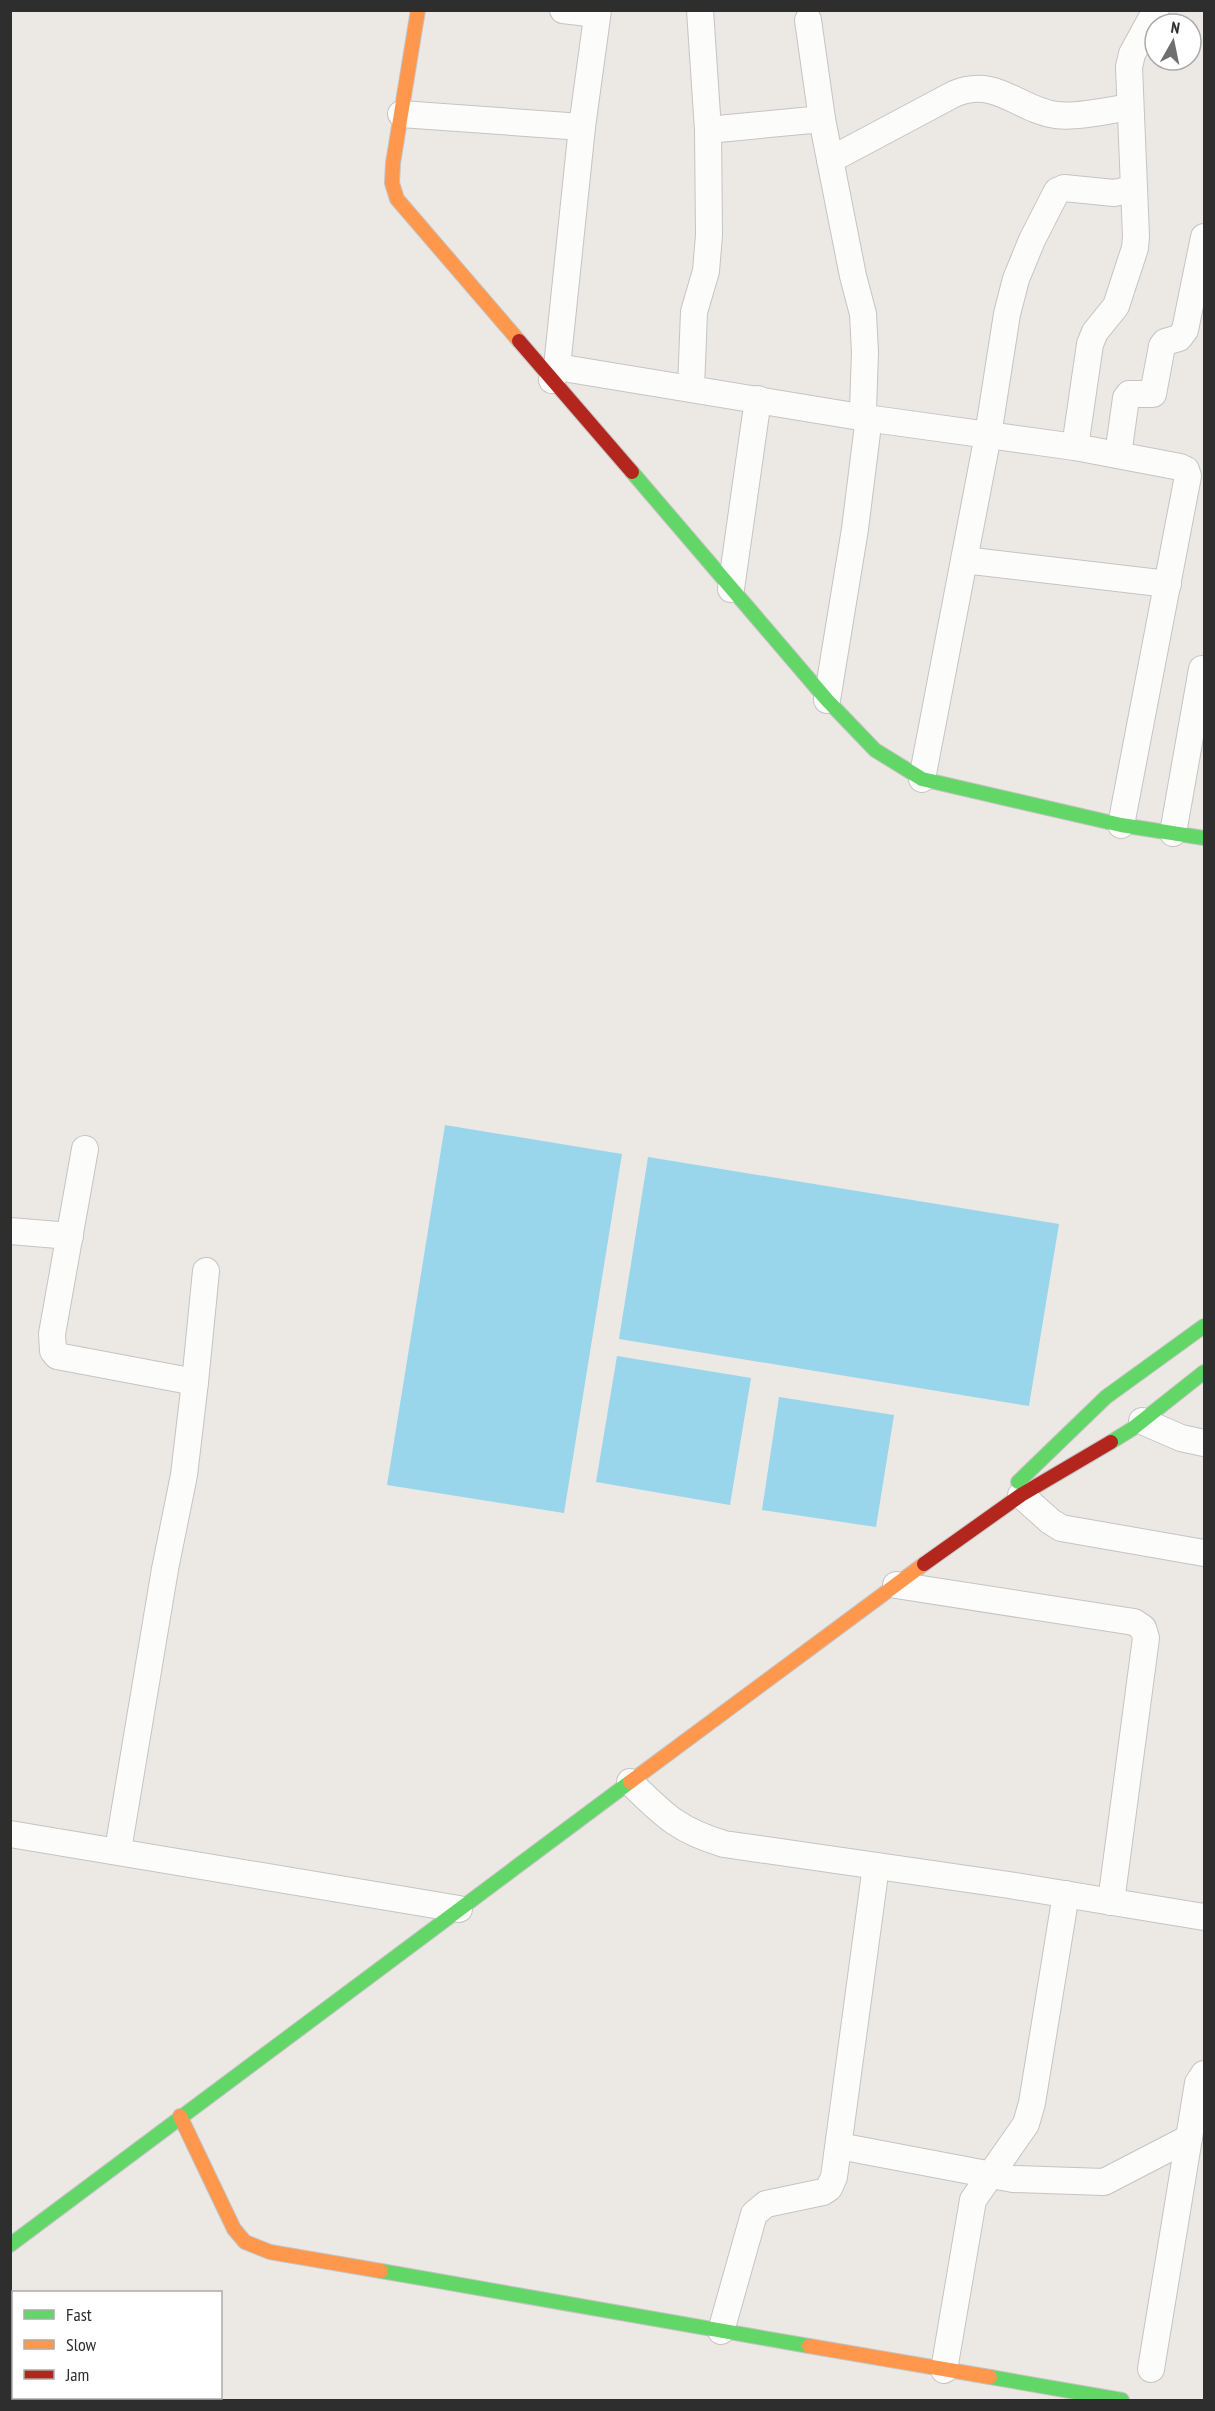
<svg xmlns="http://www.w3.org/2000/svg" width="1215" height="2411" viewBox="0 0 1215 2411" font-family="'PT Sans Narrow',sans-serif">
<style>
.water{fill:#99d6ec}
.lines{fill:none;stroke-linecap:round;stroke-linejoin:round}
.street-casing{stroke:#c5c4c5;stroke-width:28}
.fast-casing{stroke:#c5c4c5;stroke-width:16}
.slow-casing{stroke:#c5c4c5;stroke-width:16}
.jam-casing{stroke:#c5c4c5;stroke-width:16}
.street{stroke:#fcfcfb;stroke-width:26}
.fast{stroke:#63d668;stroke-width:14}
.slow{stroke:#ff974d;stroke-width:14}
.jam{stroke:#b3261e;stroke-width:14}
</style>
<rect width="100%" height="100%" fill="#ece8e4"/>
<g class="water">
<polygon points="445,1125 622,1154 564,1513 387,1485"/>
<polygon points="648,1157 1059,1224 1029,1406 619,1339"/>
<polygon points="617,1356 751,1378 730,1505 596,1482"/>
<polygon points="779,1397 894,1415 876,1527 762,1510"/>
</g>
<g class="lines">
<defs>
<g id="street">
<polyline points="563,10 597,14"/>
<polyline points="808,20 822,119 853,276 863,314 865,352 863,410 868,425 855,529 827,700"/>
<polyline points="401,114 582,127"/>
<polyline points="708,130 822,119"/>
<path d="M830,160L954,94C997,76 1018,110 1056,115C1077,118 1109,110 1130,107"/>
<polyline points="557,367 866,418 1075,447"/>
<polyline points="552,380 557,367 582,127 598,10"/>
<polyline points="691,388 694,312 706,271 709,235 708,130 700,10"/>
<polyline points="1118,455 1126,398 1129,394 1153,394 1162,346 1165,342 1179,338 1185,330 1204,237"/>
<polyline points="964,560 1168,584"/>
<polyline points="731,589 758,399"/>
<polyline points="922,779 988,435 1007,314 1016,279 1032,240 1057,191 1064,188 1114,193 1133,189"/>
<polyline points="1121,825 1188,476 1186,470 1180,467 1075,447 1090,344 1095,332 1116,306 1135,248 1136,236 1129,67 1132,54 1156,10"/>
<polyline points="1173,833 1202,669"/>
<polyline points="85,1149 52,1334 53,1351 57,1356 195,1382"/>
<polyline points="10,1231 70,1236"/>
<polyline points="1142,1421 1181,1438 1204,1443"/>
<polyline points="1021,1495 1050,1521 1061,1528 1204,1553"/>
<polyline points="896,1585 1134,1622 1143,1628 1146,1638 1111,1902"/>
<path d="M630,1782C664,1815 677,1830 724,1844L1009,1885L1204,1917"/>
<polyline points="10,1834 459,1909"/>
<polyline points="118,1850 165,1569 184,1475 195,1382 206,1271"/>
<polyline points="839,2146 1013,2179 1104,2182 1189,2138"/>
<polyline points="721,2331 754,2214 766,2204 823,2192 829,2188 834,2177 876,1866"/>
<polyline points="1151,2369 1198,2083 1204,2074"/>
<polyline points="944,2370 973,2200 1026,2124 1032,2103 1066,1894"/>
</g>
<g id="fast">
<polyline points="632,472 827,700 875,750 922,779 1121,825 1204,838"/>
<polyline points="1111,1442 1132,1429 1204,1372"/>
<polyline points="1018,1482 1106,1397 1204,1326"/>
<polyline points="10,2245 630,1782"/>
<polyline points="381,2271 809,2346"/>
<polyline points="990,2377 1122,2400"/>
</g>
<g id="slow">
<polyline points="418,10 393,163 392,183 397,199 519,341"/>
<polyline points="630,1782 924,1564"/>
<polyline points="180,2116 234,2229 245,2242 270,2252 381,2271"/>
<polyline points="809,2346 990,2377"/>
</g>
<g id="jam">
<polyline points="519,341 632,472"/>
<polyline points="924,1564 1021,1495 1111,1442"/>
</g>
</defs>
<use href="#street" class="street-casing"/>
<use href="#fast" class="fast-casing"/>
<use href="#slow" class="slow-casing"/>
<use href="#jam" class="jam-casing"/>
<use href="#street" class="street"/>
<use href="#fast" class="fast"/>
<use href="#slow" class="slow"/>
<use href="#jam" class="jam"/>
</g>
<rect width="1215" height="2411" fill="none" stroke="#2e2e2e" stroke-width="24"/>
<rect x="12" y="2291" width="210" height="108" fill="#ffffff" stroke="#ababab" stroke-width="1.5"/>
<rect x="24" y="2310" width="30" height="9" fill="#63d668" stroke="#ababab" stroke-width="1.5"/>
<text x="66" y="2321" font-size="18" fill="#2e2e2e">Fast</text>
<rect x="24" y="2340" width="30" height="9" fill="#ff974d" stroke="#ababab" stroke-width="1.5"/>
<text x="66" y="2351" font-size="18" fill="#2e2e2e">Slow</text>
<rect x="24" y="2370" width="30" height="9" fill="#b3261e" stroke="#ababab" stroke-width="1.5"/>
<text x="66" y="2381" font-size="18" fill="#2e2e2e">Jam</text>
<g transform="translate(1173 42) rotate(9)"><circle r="28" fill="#ffffff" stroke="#ababab" stroke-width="1.5"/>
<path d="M0-4.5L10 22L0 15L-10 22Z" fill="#706f6e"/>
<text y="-9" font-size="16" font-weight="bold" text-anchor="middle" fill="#2e2e2e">N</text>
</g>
</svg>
